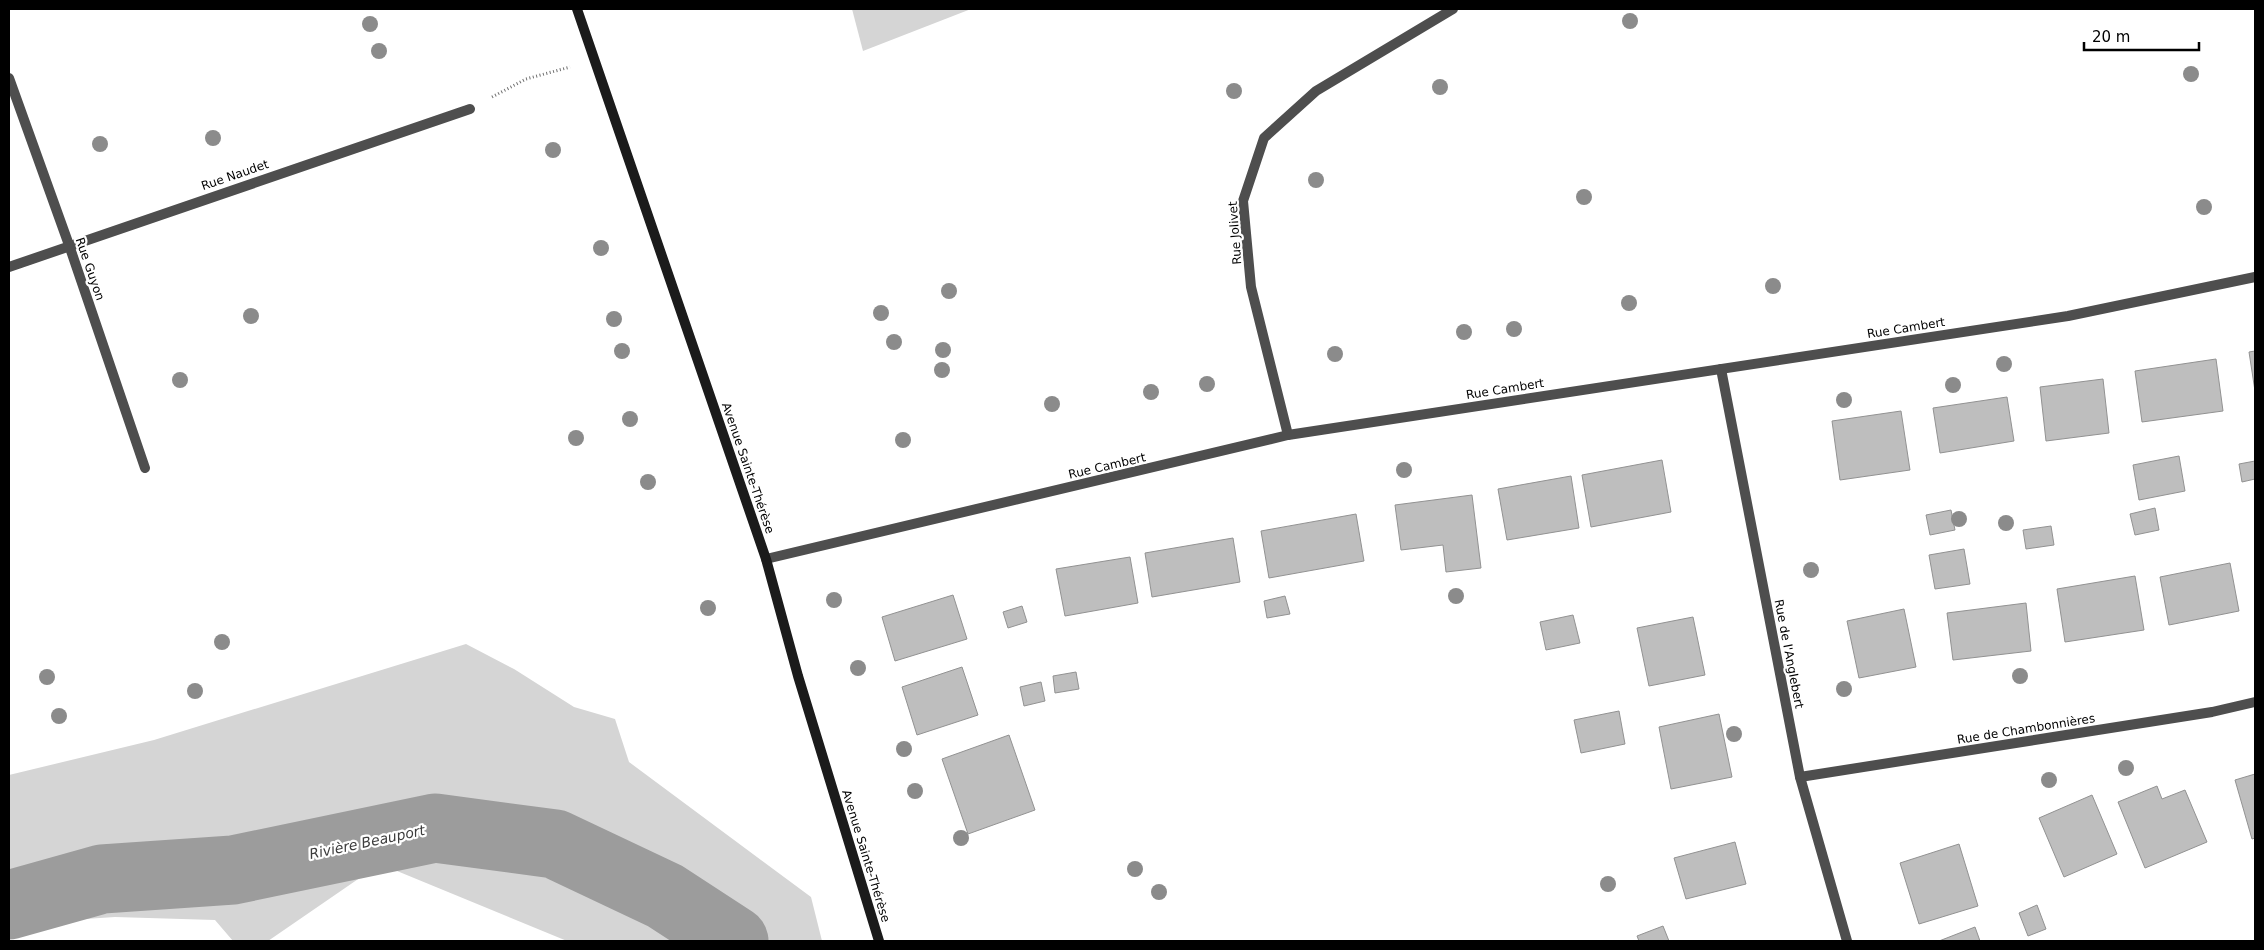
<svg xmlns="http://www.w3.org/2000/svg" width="2264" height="950" viewBox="0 0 2264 950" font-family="'DejaVu Sans',sans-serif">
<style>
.green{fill:#d5d5d5}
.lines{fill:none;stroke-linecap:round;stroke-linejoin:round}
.river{stroke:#9c9c9c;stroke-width:69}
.building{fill:#bebebe;stroke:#929292}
.path{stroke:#707070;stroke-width:3;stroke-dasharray:1 2.5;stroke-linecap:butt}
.street{stroke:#4e4e4e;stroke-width:10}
.secondary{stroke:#1b1b1b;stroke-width:10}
.tree{fill:#8b8b8b}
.labels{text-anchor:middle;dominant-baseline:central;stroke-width:4.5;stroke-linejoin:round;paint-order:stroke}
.street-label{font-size:12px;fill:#000;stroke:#fff}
.water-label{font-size:14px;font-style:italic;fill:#3d3d3d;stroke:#fff}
</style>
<rect width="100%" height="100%" fill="#fff"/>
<g class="green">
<polygon points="852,9 971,9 863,51"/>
<polygon points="466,644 514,669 574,707 615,719 629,762 811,897 822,941 567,941 380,864 268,941 233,941 215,920 115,917 9,924 9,775 154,740"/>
</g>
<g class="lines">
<polyline class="river" points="9,905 102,879 233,870 435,828 555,844 665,896 734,941"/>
</g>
<g class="building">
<polygon points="2255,351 2255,391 2249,352"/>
<polygon points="2216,359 2223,411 2142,422 2135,371"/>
<polygon points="2103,379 2109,433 2046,441 2040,387"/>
<polygon points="2007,397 2014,441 1940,453 1933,408"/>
<polygon points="1901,411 1910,470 1840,480 1832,421"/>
<polygon points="2179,456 2185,491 2139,500 2133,465"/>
<polygon points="1662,460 1671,512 1591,527 1582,475"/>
<polygon points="2255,461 2255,479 2242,482 2239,464"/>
<polygon points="1571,476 1579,528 1507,540 1498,489"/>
<polygon points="1472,495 1481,568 1446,572 1443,545 1401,550 1395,505"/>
<polygon points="2155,508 2159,530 2135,535 2130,514"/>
<polygon points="1951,510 1955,530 1930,535 1926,515"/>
<polygon points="1356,514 1364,561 1269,578 1261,531"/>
<polygon points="2051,526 2054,545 2026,549 2023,530"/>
<polygon points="1233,538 1240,582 1152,597 1145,553"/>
<polygon points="1964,549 1970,584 1935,589 1929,555"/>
<polygon points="1130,557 1138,603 1065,616 1056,569"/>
<polygon points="2230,563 2239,611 2169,625 2160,577"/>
<polygon points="2135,576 2144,630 2065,642 2057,589"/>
<polygon points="953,595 967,639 895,661 882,617"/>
<polygon points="1285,596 1290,614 1267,618 1264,601"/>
<polygon points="2026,603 2031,651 1953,660 1947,613"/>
<polygon points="1022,606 1027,622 1008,628 1003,612"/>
<polygon points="1904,609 1916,667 1859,678 1847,621"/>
<polygon points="1573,615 1580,643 1546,650 1540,622"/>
<polygon points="1693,617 1705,675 1649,686 1637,628"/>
<polygon points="962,667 978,715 917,735 902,687"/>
<polygon points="1076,672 1079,689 1055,693 1053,676"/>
<polygon points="1041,682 1045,701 1024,706 1020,687"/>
<polygon points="1619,711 1625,744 1581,753 1574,720"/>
<polygon points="1719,714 1732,777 1671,789 1659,727"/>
<polygon points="1009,735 1035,810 968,834 942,759"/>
<polygon points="2255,774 2255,838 2252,839 2235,780"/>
<polygon points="2157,786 2162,799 2185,790 2207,842 2145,868 2118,802"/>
<polygon points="2092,795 2117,854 2064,877 2039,818"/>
<polygon points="1735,842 1746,884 1686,899 1674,858"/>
<polygon points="1959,844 1978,906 1919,924 1900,863"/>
<polygon points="2037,905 2046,929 2028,936 2019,913"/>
<polygon points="1663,926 1669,941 1639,941 1637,936"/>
<polygon points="1975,927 1980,941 1939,941"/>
</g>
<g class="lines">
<polyline class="path" points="492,97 526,79 570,67"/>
<g class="street">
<polyline points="9,78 69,245 145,468"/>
<polyline points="9,267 470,109"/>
<polyline points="1721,369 1800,777 1847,941"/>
<polyline points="1288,435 1251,287 1243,201 1264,138 1316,91 1453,9"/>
<polyline points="766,559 1288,435 2068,316 2255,277"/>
<polyline points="1800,777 2212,712 2255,702"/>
</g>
<polyline class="secondary" points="577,9 766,559 798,676 879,941"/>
</g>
<g class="tree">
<circle cx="1630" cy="21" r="8"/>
<circle cx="370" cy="24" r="8"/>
<circle cx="379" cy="51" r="8"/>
<circle cx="2191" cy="74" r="8"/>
<circle cx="1440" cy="87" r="8"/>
<circle cx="1234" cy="91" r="8"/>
<circle cx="213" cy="138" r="8"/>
<circle cx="100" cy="144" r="8"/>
<circle cx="553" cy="150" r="8"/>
<circle cx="1316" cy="180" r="8"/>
<circle cx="1584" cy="197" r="8"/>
<circle cx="2204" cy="207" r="8"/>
<circle cx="601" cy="248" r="8"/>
<circle cx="1773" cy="286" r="8"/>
<circle cx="949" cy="291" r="8"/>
<circle cx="1629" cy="303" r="8"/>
<circle cx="881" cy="313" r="8"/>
<circle cx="251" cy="316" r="8"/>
<circle cx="614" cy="319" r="8"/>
<circle cx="1514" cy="329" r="8"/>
<circle cx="1464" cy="332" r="8"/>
<circle cx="894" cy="342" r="8"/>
<circle cx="943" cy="350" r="8"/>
<circle cx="622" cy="351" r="8"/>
<circle cx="1335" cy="354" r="8"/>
<circle cx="2004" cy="364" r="8"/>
<circle cx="942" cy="370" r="8"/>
<circle cx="180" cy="380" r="8"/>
<circle cx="1207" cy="384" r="8"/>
<circle cx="1953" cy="385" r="8"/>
<circle cx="1151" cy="392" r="8"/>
<circle cx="1844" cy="400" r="8"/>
<circle cx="1052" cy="404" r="8"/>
<circle cx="630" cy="419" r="8"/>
<circle cx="576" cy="438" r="8"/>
<circle cx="903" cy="440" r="8"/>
<circle cx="1404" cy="470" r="8"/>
<circle cx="648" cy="482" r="8"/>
<circle cx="1959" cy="519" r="8"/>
<circle cx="2006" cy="523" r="8"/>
<circle cx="1811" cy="570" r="8"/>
<circle cx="1456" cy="596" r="8"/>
<circle cx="834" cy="600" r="8"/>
<circle cx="708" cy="608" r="8"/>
<circle cx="222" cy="642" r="8"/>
<circle cx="858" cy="668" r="8"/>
<circle cx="2020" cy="676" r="8"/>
<circle cx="47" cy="677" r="8"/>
<circle cx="1844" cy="689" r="8"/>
<circle cx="195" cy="691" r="8"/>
<circle cx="59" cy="716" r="8"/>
<circle cx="1734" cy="734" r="8"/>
<circle cx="904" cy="749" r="8"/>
<circle cx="2126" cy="768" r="8"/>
<circle cx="2049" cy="780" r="8"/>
<circle cx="915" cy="791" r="8"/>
<circle cx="961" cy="838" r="8"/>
<circle cx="1135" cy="869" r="8"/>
<circle cx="1608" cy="884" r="8"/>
<circle cx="1159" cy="892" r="8"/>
</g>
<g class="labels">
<g class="street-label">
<text transform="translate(235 175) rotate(-19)">Rue Naudet</text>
<text transform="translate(1235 233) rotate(-94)">Rue Jolivet</text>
<text transform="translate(90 269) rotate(71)">Rue Guyon</text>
<text transform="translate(1906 328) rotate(-9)">Rue Cambert</text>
<text transform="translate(1505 389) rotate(-9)">Rue Cambert</text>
<text transform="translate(1107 466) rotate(-13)">Rue Cambert</text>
<text transform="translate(748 468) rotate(71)">Avenue Sainte-Thérèse</text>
<text transform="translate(1789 654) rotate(79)">Rue de l'Anglebert</text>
<text transform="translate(2026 729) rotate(-9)">Rue de Chambonnières</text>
<text transform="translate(866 856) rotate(73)">Avenue Sainte-Thérèse</text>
</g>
<g class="water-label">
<text transform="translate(367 842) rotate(-12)">Rivière Beauport</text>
</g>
</g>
<rect width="2264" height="950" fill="none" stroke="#000000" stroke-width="20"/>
<path d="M2084 42v8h115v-8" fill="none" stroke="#000000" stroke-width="2.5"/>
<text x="2092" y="42" font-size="15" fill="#000000" stroke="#ffffff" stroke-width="4" paint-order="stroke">20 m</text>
</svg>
